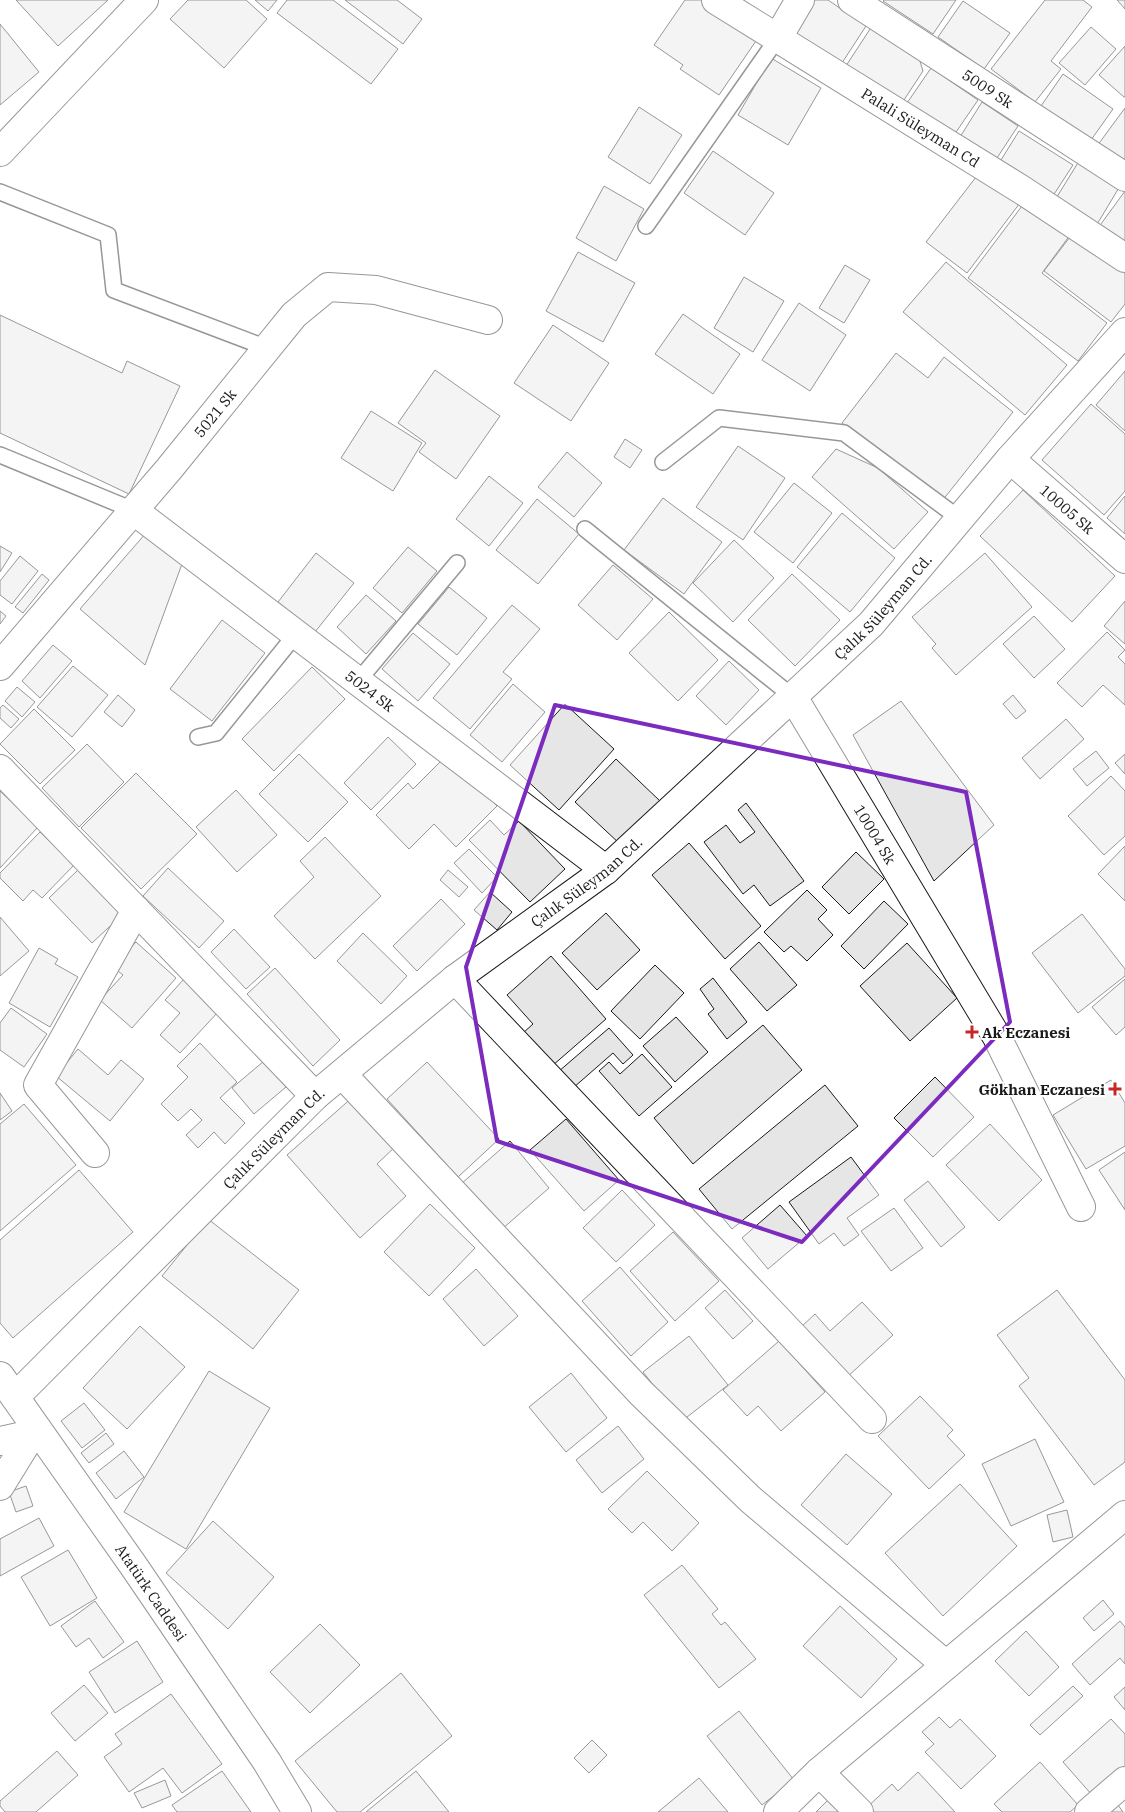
<svg xmlns="http://www.w3.org/2000/svg" width="1125" height="1812" viewBox="0 0 1125 1812" font-family="'IBM Plex Serif',serif">
<style>
.building{fill:#e6e6e6;stroke:#1a1a1a}
.lines{fill:none;stroke-linecap:round;stroke-linejoin:round}
.lane-casing{stroke:#1a1a1a;stroke-width:18}
.street-casing{stroke:#1a1a1a;stroke-width:30}
.secondary-casing{stroke:#1a1a1a;stroke-width:30}
.lane{stroke:#fff;stroke-width:15}
.street{stroke:#fff;stroke-width:28}
.secondary{stroke:#fff;stroke-width:28}
.marked{fill:none;stroke:#7b2cbf;stroke-width:4;stroke-linejoin:round}
.poi-dot{fill:#c62828;stroke:#fff;stroke-width:2}
.labels{text-anchor:middle;dominant-baseline:central;stroke-width:4;stroke-linejoin:round;paint-order:stroke}
.street-label{font-size:15px;fill:#1a1a1a;stroke:#fff}
.poi-label{font-size:15px;font-weight:bold;fill:#1a1a1a;stroke:#fff;text-anchor:start}
</style>
<rect width="100%" height="100%" fill="#fff"/>
<g class="building">
<polygon points="16,0 108,0 58,46"/>
<polygon points="188,0 246,0 267,19 224,68 170,19"/>
<polygon points="255,0 277,0 268,11"/>
<polygon points="287,0 333,0 398,49 371,84 277,13"/>
<polygon points="345,0 397,0 422,19 403,44"/>
<polygon points="685,0 703,0 758,38 719,95 680,69 683,65 654,45"/>
<polygon points="809,0 828,0 866,26 840,66 788,31"/>
<polygon points="884,0 956,0 933,34 883,1"/>
<polygon points="1045,0 1083,0 1092,7 1051,61 1061,69 1035,102 991,69"/>
<polygon points="1117,0 1125,0 1125,9"/>
<polygon points="963,1 1010,33 984,69 938,37"/>
<polygon points="0,24 39,72 0,105"/>
<polygon points="872,26 919,58 923,71 898,109 842,72"/>
<polygon points="1091,27 1116,49 1085,85 1059,63"/>
<polygon points="1125,46 1125,97 1124,97 1099,75"/>
<polygon points="771,58 821,88 788,145 738,115"/>
<polygon points="931,68 978,100 952,138 905,106"/>
<polygon points="1063,74 1113,109 1091,140 1041,106"/>
<polygon points="982,102 1018,126 995,161 960,137"/>
<polygon points="639,107 682,135 650,184 608,157"/>
<polygon points="1125,108 1125,167 1097,146"/>
<polygon points="1019,131 1073,165 1049,202 996,168"/>
<polygon points="713,151 774,193 745,235 684,193"/>
<polygon points="1079,161 1120,186 1096,226 1055,200"/>
<polygon points="983,168 1023,199 967,273 926,242"/>
<polygon points="604,186 644,209 616,261 576,238"/>
<polygon points="1125,191 1125,247 1098,228"/>
<polygon points="1028,198 1073,231 1042,273 1107,323 1078,361 968,278"/>
<polygon points="1073,233 1125,273 1125,304 1111,322 1044,271"/>
<polygon points="578,252 635,283 603,342 546,311"/>
<polygon points="946,262 1067,365 1025,415 903,312"/>
<polygon points="845,265 870,280 844,323 819,308"/>
<polygon points="744,277 784,301 753,352 714,328"/>
<polygon points="799,303 846,335 810,391 762,360"/>
<polygon points="683,314 740,354 713,394 655,354"/>
<polygon points="0,315 122,373 127,361 180,386 129,494 0,433"/>
<polygon points="553,325 609,363 571,421 514,383"/>
<polygon points="896,353 928,378 944,357 1013,412 942,501 842,423"/>
<polygon points="435,370 500,416 456,479 419,452 426,443 398,423"/>
<polygon points="1125,371 1125,431 1096,405"/>
<polygon points="1091,404 1125,434 1125,491 1104,515 1042,460"/>
<polygon points="371,411 422,443 393,491 341,458"/>
<polygon points="625,439 642,450 630,468 614,457"/>
<polygon points="738,446 785,478 743,540 696,507"/>
<polygon points="836,449 878,468 928,512 894,549 812,477"/>
<polygon points="567,452 602,483 574,517 538,487"/>
<polygon points="489,476 523,503 489,546 456,519"/>
<polygon points="794,483 832,513 793,563 754,532"/>
<polygon points="1023,490 1115,576 1072,622 980,536"/>
<polygon points="1125,496 1125,534 1107,518"/>
<polygon points="663,498 722,542 684,594 624,550"/>
<polygon points="537,499 579,534 538,584 496,550"/>
<polygon points="842,513 895,558 850,612 797,567"/>
<polygon points="146,533 182,564 145,665 80,609"/>
<polygon points="734,540 774,578 733,622 693,583"/>
<polygon points="0,546 12,553 0,572"/>
<polygon points="408,547 437,571 402,613 373,588"/>
<polygon points="316,553 354,583 315,632 278,602"/>
<polygon points="985,553 1032,607 956,675 932,648 936,644 912,617"/>
<polygon points="20,556 38,571 12,604 0,595 0,581"/>
<polygon points="613,565 653,599 617,640 578,605"/>
<polygon points="42,574 49,580 23,613 15,607"/>
<polygon points="792,574 840,620 795,666 748,620"/>
<polygon points="449,587 487,618 457,655 418,624"/>
<polygon points="366,595 396,621 366,654 337,627"/>
<polygon points="1125,601 1125,644 1104,626"/>
<polygon points="512,605 540,629 503,672 512,679 470,729 433,698"/>
<polygon points="0,611 6,616 0,624"/>
<polygon points="669,612 718,660 678,701 629,653"/>
<polygon points="1034,616 1065,649 1034,678 1003,644"/>
<polygon points="222,620 265,653 212,721 170,689"/>
<polygon points="1107,632 1125,650 1118,657 1125,664 1125,705 1103,685 1082,707 1057,683"/>
<polygon points="413,633 450,664 418,701 382,669"/>
<polygon points="53,645 72,661 40,698 22,681"/>
<polygon points="729,661 759,690 726,725 696,696"/>
<polygon points="73,666 108,695 72,737 37,707"/>
<polygon points="312,667 345,699 274,771 242,739"/>
<polygon points="513,684 545,712 502,762 470,735"/>
<polygon points="17,687 35,702 22,717 5,701"/>
<polygon points="118,695 135,710 122,727 104,712"/>
<polygon points="1013,695 1026,711 1016,719 1003,704"/>
<polygon points="901,701 994,825 934,881 853,735"/>
<polygon points="565,704 614,749 559,810 510,765"/>
<polygon points="3,705 19,719 11,728 0,718 0,708"/>
<polygon points="34,709 75,750 40,784 0,744"/>
<polygon points="1066,719 1084,739 1040,779 1022,758"/>
<polygon points="388,737 416,764 371,810 344,783"/>
<polygon points="87,744 124,782 79,827 42,788"/>
<polygon points="1096,751 1109,768 1087,786 1073,769"/>
<polygon points="299,754 348,802 308,842 259,794"/>
<polygon points="1125,754 1125,774 1115,763"/>
<polygon points="447,755 497,806 456,847 434,824 409,849 376,815 408,783 413,789"/>
<polygon points="616,759 660,801 620,844 575,802"/>
<polygon points="136,773 197,834 141,889 81,828"/>
<polygon points="1111,776 1125,791 1125,836 1104,855 1068,816"/>
<polygon points="236,790 277,835 237,872 196,827"/>
<polygon points="0,791 38,827 0,868"/>
<polygon points="746,803 804,881 770,906 754,885 743,894 704,842 726,825 740,843 755,832 738,810"/>
<polygon points="490,820 504,835 519,821 565,869 530,902 469,840"/>
<polygon points="40,832 74,865 42,898 33,890 23,901 0,878 0,873"/>
<polygon points="325,837 381,896 315,959 274,916 314,877 300,861"/>
<polygon points="689,843 761,926 725,959 652,875"/>
<polygon points="1125,846 1125,901 1098,874"/>
<polygon points="469,849 497,877 482,893 454,863"/>
<polygon points="856,852 884,879 849,914 822,887"/>
<polygon points="80,868 123,914 92,943 49,898"/>
<polygon points="168,868 224,921 199,948 143,896"/>
<polygon points="448,870 468,887 459,897 440,880"/>
<polygon points="807,890 827,910 818,919 833,935 807,961 791,946 784,952 764,932"/>
<polygon points="490,892 512,912 497,930 474,910"/>
<polygon points="441,899 465,924 417,971 393,946"/>
<polygon points="884,901 908,924 864,969 841,946"/>
<polygon points="606,913 640,950 597,990 562,953"/>
<polygon points="1082,914 1125,969 1125,976 1078,1013 1032,953"/>
<polygon points="0,917 29,951 0,976"/>
<polygon points="234,929 270,967 246,989 211,952"/>
<polygon points="363,933 407,976 381,1004 337,961"/>
<polygon points="136,942 176,978 132,1028 100,1000 123,975 113,967"/>
<polygon points="759,942 797,985 767,1011 730,969"/>
<polygon points="907,943 957,998 910,1041 860,986"/>
<polygon points="39,948 58,959 55,964 78,977 50,1027 9,1003"/>
<polygon points="551,956 606,1019 552,1066 523,1033 533,1024 507,995"/>
<polygon points="655,965 684,993 640,1039 611,1011"/>
<polygon points="275,968 340,1040 313,1066 247,994"/>
<polygon points="713,978 747,1022 727,1039 708,1014 714,1009 700,989"/>
<polygon points="184,979 219,1011 180,1053 160,1035 180,1013 165,1000"/>
<polygon points="1125,979 1125,1027 1116,1035 1092,1007"/>
<polygon points="11,1008 47,1034 24,1067 0,1050 0,1023"/>
<polygon points="676,1017 708,1052 675,1082 643,1046"/>
<polygon points="763,1025 802,1070 693,1164 654,1118"/>
<polygon points="609,1028 633,1055 623,1064 613,1053 573,1088 558,1072"/>
<polygon points="200,1043 237,1082 220,1098 245,1123 225,1144 214,1132 198,1148 186,1135 202,1120 191,1109 178,1121 161,1104 188,1077 177,1066"/>
<polygon points="78,1049 108,1075 121,1060 144,1079 110,1121 56,1076"/>
<polygon points="642,1054 672,1087 639,1116 599,1071 609,1062 620,1074"/>
<polygon points="264,1061 286,1087 254,1114 232,1088"/>
<polygon points="427,1062 499,1139 458,1177 387,1099"/>
<polygon points="935,1077 974,1117 933,1157 894,1118"/>
<polygon points="1111,1080 1125,1103 1125,1146 1086,1169 1053,1115"/>
<polygon points="825,1085 858,1126 732,1229 699,1189"/>
<polygon points="0,1093 12,1111 0,1120"/>
<polygon points="354,1096 397,1145 377,1164 406,1196 360,1238 287,1155"/>
<polygon points="24,1104 76,1165 0,1231 0,1124"/>
<polygon points="566,1119 619,1180 584,1211 530,1150"/>
<polygon points="990,1124 1042,1180 999,1221 946,1165"/>
<polygon points="510,1141 549,1188 501,1230 461,1184"/>
<polygon points="1125,1152 1125,1210 1099,1170"/>
<polygon points="851,1157 879,1195 847,1218 859,1235 844,1246 834,1233 819,1244 789,1202"/>
<polygon points="79,1170 133,1232 13,1338 0,1323 0,1240"/>
<polygon points="928,1181 965,1227 941,1247 904,1200"/>
<polygon points="622,1190 655,1225 616,1262 583,1228"/>
<polygon points="430,1204 475,1248 429,1296 384,1252"/>
<polygon points="780,1205 807,1236 768,1269 742,1238"/>
<polygon points="894,1208 923,1248 891,1271 861,1231"/>
<polygon points="208,1219 299,1290 253,1349 162,1276"/>
<polygon points="673,1232 719,1281 675,1321 630,1271"/>
<polygon points="620,1267 668,1322 631,1356 582,1301"/>
<polygon points="476,1269 518,1316 484,1346 443,1299"/>
<polygon points="725,1290 753,1321 733,1339 705,1308"/>
<polygon points="1057,1290 1125,1380 1125,1462 1094,1485 1019,1386 1029,1378 997,1335"/>
<polygon points="862,1302 893,1335 846,1378 800,1328 815,1314 830,1331"/>
<polygon points="140,1326 185,1367 127,1429 83,1388"/>
<polygon points="689,1336 728,1385 682,1421 643,1372"/>
<polygon points="779,1341 825,1392 781,1431 758,1406 747,1416 723,1390"/>
<polygon points="209,1371 270,1408 186,1549 124,1512"/>
<polygon points="571,1373 607,1418 566,1452 529,1407"/>
<polygon points="920,1396 953,1430 947,1436 965,1455 929,1489 878,1436"/>
<polygon points="84,1403 105,1430 82,1448 61,1421"/>
<polygon points="618,1426 644,1459 602,1493 576,1460"/>
<polygon points="106,1433 114,1444 89,1463 81,1453"/>
<polygon points="1035,1439 1064,1502 1011,1526 982,1464"/>
<polygon points="124,1451 144,1477 116,1499 96,1473"/>
<polygon points="846,1454 892,1494 847,1545 801,1505"/>
<polygon points="647,1471 699,1523 672,1551 643,1522 632,1533 608,1509"/>
<polygon points="960,1484 1017,1546 943,1616 885,1553"/>
<polygon points="26,1486 33,1506 16,1512 9,1492"/>
<polygon points="1067,1510 1073,1537 1053,1542 1047,1515"/>
<polygon points="39,1518 54,1546 0,1576 0,1539"/>
<polygon points="213,1521 274,1577 228,1629 166,1573"/>
<polygon points="68,1550 97,1598 50,1626 21,1577"/>
<polygon points="682,1565 718,1609 712,1614 721,1625 725,1622 756,1659 719,1688 644,1595"/>
<polygon points="1103,1600 1114,1614 1094,1631 1083,1618"/>
<polygon points="95,1601 124,1642 103,1658 89,1638 76,1647 61,1626"/>
<polygon points="840,1606 897,1659 861,1698 803,1646"/>
<polygon points="1120,1621 1125,1627 1125,1664 1120,1658 1090,1685 1072,1664"/>
<polygon points="320,1624 360,1665 310,1713 270,1672"/>
<polygon points="1026,1631 1059,1667 1029,1696 995,1661"/>
<polygon points="137,1641 163,1682 115,1713 89,1672"/>
<polygon points="401,1673 452,1736 360,1812 337,1812 295,1761"/>
<polygon points="84,1685 108,1713 75,1741 51,1713"/>
<polygon points="1073,1686 1083,1696 1040,1735 1030,1725"/>
<polygon points="1125,1687 1125,1710 1114,1697"/>
<polygon points="171,1694 222,1764 182,1793 163,1768 129,1792 104,1757 122,1744 115,1734"/>
<polygon points="739,1711 794,1780 762,1805 707,1736"/>
<polygon points="939,1717 950,1728 960,1719 996,1756 961,1789 925,1752 934,1744 922,1732"/>
<polygon points="1111,1719 1125,1734 1125,1766 1092,1795 1063,1762"/>
<polygon points="592,1740 607,1755 589,1773 574,1758"/>
<polygon points="57,1751 78,1775 36,1812 5,1812 0,1806 0,1801"/>
<polygon points="1040,1762 1078,1805 1070,1812 1002,1812 994,1804"/>
<polygon points="222,1771 251,1812 177,1812 172,1805"/>
<polygon points="416,1771 449,1812 366,1812"/>
<polygon points="918,1772 955,1812 866,1812 864,1810 892,1784 898,1791"/>
<polygon points="699,1778 728,1812 658,1812"/>
<polygon points="165,1780 171,1796 142,1808 134,1793"/>
<polygon points="829,1799 841,1812 816,1812"/>
<polygon points="1118,1805 1123,1812 1110,1812"/>
</g>
<g class="lines">
<defs>
<g id="lane">
<polyline points="0,192 108,235 114,290 267,348"/>
<polyline points="646,226 777,39"/>
<polyline points="0,455 133,510"/>
<polyline points="663,462 719,418 844,433 960,519"/>
<polyline points="585,529 793,697"/>
<polyline points="358,681 457,563"/>
<polyline points="198,737 216,733 296,634"/>
</g>
<g id="street">
<path id="s1" d="M716,0L1022,190L1125,258"/>
<path id="s2" d="M852,0L1125,177"/>
<polyline points="777,39 800,0"/>
<polyline points="0,152 144,0"/>
<path id="s3" d="M1010,459L1125,559"/>
<path id="s4" d="M133,510L606,870"/>
<path id="s5" d="M0,666L169,469L294,315L328,287L376,290L488,320"/>
<path id="s6" d="M793,697L997,1037L1081,1207"/>
<polyline points="0,769 315,1096"/>
<polyline points="455,979 872,1419"/>
<polyline points="342,1074 641,1393 750,1499 946,1665"/>
<polyline points="95,1153 38,1085 136,910"/>
<polyline points="0,1441 32,1434 37,1429"/>
<polyline points="0,1486 32,1434"/>
<polyline points="819,1772 859,1812"/>
<polyline points="1089,1812 1125,1781"/>
</g>
<g id="secondary">
<path id="s7" d="M0,1376L133,1565L267,1762L297,1812"/>
<path id="s8" d="M15,1397L315,1096L455,979L606,870L871,624L1010,459L1125,332"/>
<polyline points="778,1812 819,1772 1125,1515"/>
</g>
</defs>
<use href="#lane" class="lane-casing"/>
<use href="#street" class="street-casing"/>
<use href="#secondary" class="secondary-casing"/>
<use href="#lane" class="lane"/>
<use href="#street" class="street"/>
<use href="#secondary" class="secondary"/>
</g>
<path d="M0 0H1125V1812H0ZM555,705L966,792L1010,1022L802,1242L497,1141L466,967Z" fill="#fff" fill-opacity=".55" fill-rule="evenodd"/>
<path class="marked" d="M555,705L966,792L1010,1022L802,1242L497,1141L466,967Z"/>
<g class="poi-dot">
<path d="M969.5 1024.5h5v5h5v5h-5v5h-5v-5h-5v-5h5z"/>
<path d="M1112.5 1081.5h5v5h5v5h-5v5h-5v-5h-5v-5h5z"/>
</g>
<g class="labels">
<g class="street-label">
<text stroke="none"><textPath href="#s2" startOffset="162">5009 Sk</textPath></text>
<text stroke="none"><textPath href="#s1" startOffset="241">Palali Süleyman Cd</textPath></text>
<text stroke="none"><textPath href="#s5" startOffset="332">5021 Sk</textPath></text>
<text stroke="none"><textPath href="#s3" startOffset="76">10005 Sk</textPath></text>
<text stroke="none"><textPath href="#s8" startOffset="1176">Çalık Süleyman Cd.</textPath></text>
<text stroke="none"><textPath href="#s4" startOffset="298">5024 Sk</textPath></text>
<text stroke="none"><textPath href="#s6" startOffset="160">10004 Sk</textPath></text>
<text stroke="none"><textPath href="#s8" startOffset="771">Çalık Süleyman Cd.</textPath></text>
<text stroke="none"><textPath href="#s8" startOffset="366">Çalık Süleyman Cd.</textPath></text>
<text stroke="none"><textPath href="#s7" startOffset="264">Atatürk Caddesi</textPath></text>
</g>
<g class="poi-label">
<text x="982" y="1032">Ak Eczanesi</text>
<text x="1105" y="1089" text-anchor="end">Gökhan Eczanesi</text>
</g>
</g>
</svg>
